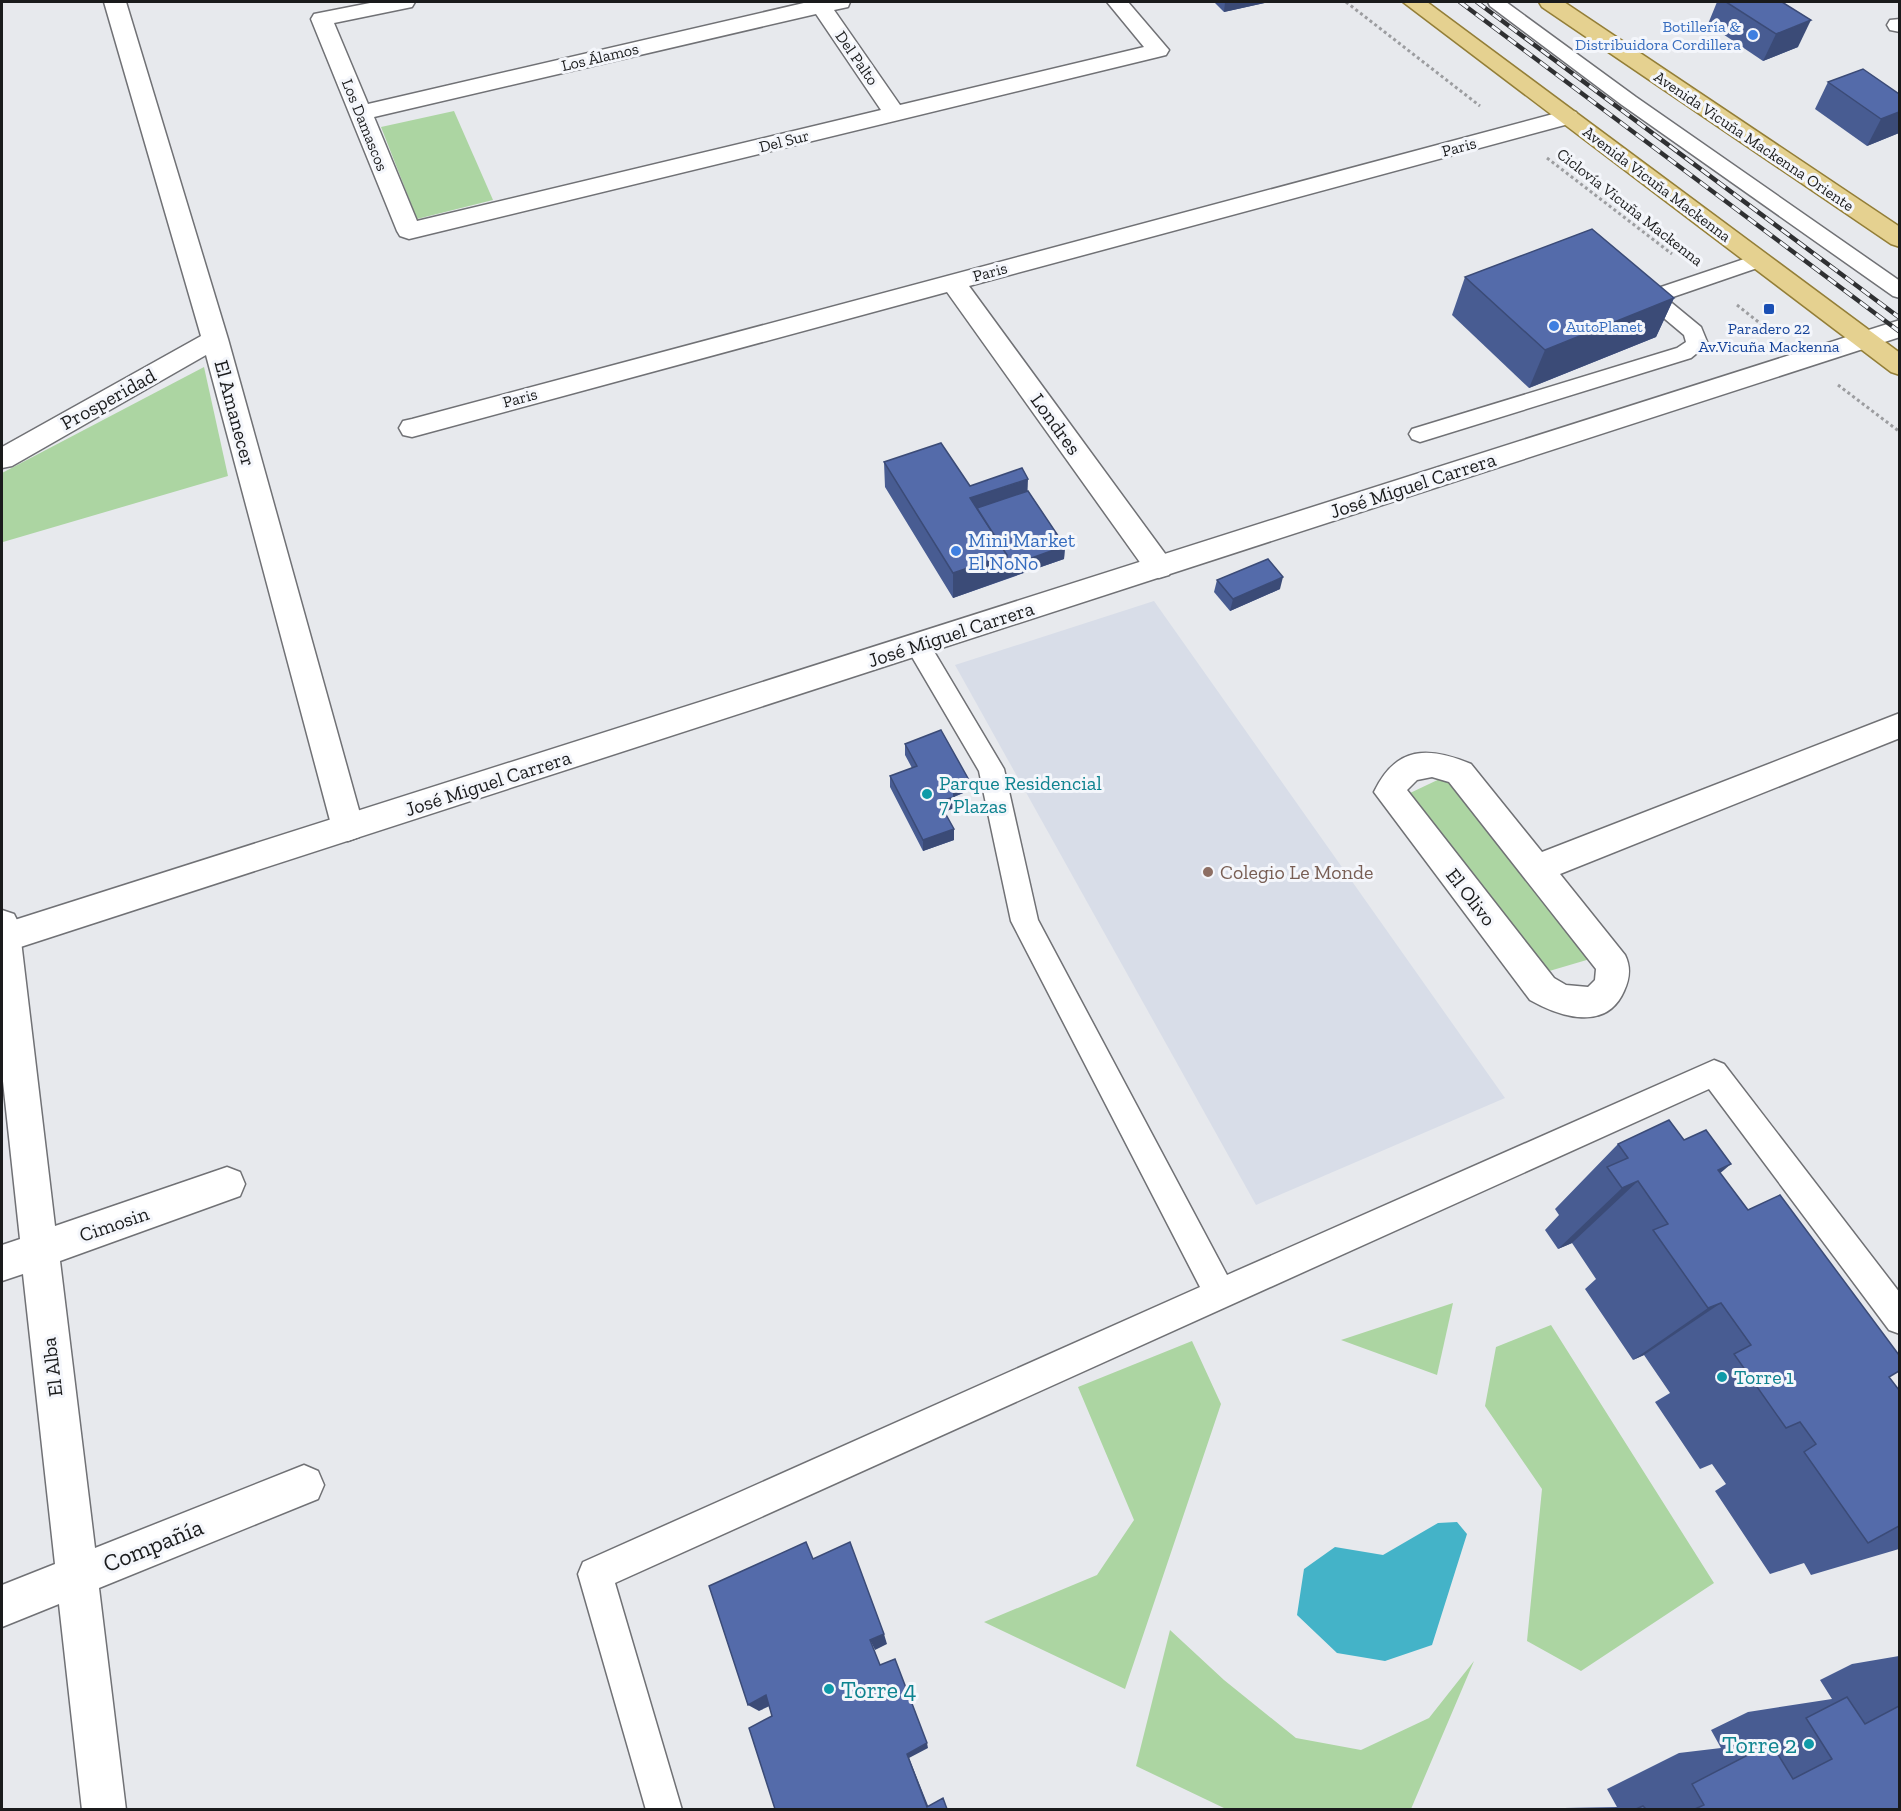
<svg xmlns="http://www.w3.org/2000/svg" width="1901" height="1811" viewBox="0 0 1901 1811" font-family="'Zilla Slab',serif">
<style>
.built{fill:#d8dde8}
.green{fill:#acd5a2}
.water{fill:#44b3c8}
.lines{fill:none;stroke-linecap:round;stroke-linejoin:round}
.service-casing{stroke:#707175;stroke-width:3}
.minor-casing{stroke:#707175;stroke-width:3}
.tertiary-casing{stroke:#707175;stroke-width:3}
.primary-casing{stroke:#937e37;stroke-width:3}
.path{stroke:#9c9da0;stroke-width:3;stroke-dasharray:3 3;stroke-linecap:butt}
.service{fill:#fff;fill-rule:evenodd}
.minor{fill:#fff;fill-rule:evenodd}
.tertiary{fill:#fff;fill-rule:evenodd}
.primary{fill:#e5d190;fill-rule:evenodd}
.rail-casing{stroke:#2f3032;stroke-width:4.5}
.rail{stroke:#f4f6fb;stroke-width:3;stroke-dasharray:10;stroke-linecap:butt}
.wall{fill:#485c92}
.shaded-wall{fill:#3b4b77}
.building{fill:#546baa;stroke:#3b4b77;stroke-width:1.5}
.shop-dot{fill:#3f7fe0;stroke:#f4f6fb;stroke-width:2}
.transit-dot{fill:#1a4fb4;stroke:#f4f6fb;stroke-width:2}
.culture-dot{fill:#0f9aa8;stroke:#f4f6fb;stroke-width:2}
.education-dot{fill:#8d6e63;stroke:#f4f6fb;stroke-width:2}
.labels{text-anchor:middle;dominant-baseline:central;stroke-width:6;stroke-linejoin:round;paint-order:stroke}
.far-shop-label{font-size:16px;fill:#366cbe;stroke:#f4f6fb;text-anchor:end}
.far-street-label{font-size:16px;fill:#1a1b1c;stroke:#f4f6fb}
.far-transit-label{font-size:16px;fill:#164399;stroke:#f4f6fb}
.street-label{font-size:20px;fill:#1a1b1c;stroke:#f4f6fb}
.shop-label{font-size:20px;fill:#366cbe;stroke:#f4f6fb;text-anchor:start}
.culture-label{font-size:20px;fill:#0d838f;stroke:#f4f6fb;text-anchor:start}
.education-label{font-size:20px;fill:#785e54;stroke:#f4f6fb;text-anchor:start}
.near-street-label{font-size:24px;fill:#1a1b1c;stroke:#f4f6fb}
.near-culture-label{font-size:24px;fill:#0d838f;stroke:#f4f6fb;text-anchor:start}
</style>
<rect width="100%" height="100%" fill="#e7e9ed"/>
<polygon class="built" points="1154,601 1505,1098 1256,1205 955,665"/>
<g class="green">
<polygon points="454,111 493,200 417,219 381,127"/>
<polygon points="204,367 228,476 3,542 2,473"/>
<polygon points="1448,775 1590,959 1546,972 1408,794"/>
<polygon points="1453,1303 1437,1375 1341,1340"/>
<polygon points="1551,1325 1714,1583 1581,1671 1527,1641 1542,1489 1485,1406 1496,1347"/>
<polygon points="1192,1341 1221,1404 1125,1689 984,1622 1097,1575 1134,1520 1078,1387"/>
<polygon points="1170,1630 1224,1680 1296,1738 1361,1750 1429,1718 1474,1661 1411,1809 1226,1809 1136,1766"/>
</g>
<polygon class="water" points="1457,1522 1467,1534 1432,1645 1385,1661 1337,1653 1297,1615 1304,1569 1335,1547 1383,1555 1438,1523"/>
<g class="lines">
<defs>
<g id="service">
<polygon points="1488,2 1506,2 1636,97 1900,281 1900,298 1893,296 1622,105 1490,6"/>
<polygon points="1759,254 1766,255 1769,260 1766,265 1667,299 1701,327 1708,344 1691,358 1420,442 1412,439 1409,434 1412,429 1677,348 1686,342 1684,335 1634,293 1631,288 1634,283 1641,281 1655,289"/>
<polygon points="917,636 926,638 1004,769 1038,920 1227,1275 1714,1060 1724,1064 1900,1293 1900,1334 1889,1330 1709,1089 615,1583 682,1810 646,1810 578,1574 583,1562 1200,1287 1011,921 979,771 905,645 908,638"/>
</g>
<g id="minor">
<polygon points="104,2 126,2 228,339 364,828 359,837 348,841 337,837 332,828 206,355 12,466 2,468 2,447 201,336"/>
<path d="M375,2H415L412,7L334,23L368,104L808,2H850L848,7L834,10L900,105L1144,47L1107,2H1128L1169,50L1166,55L1158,57L409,239L400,236L397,231L311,19L314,14ZM816,14L881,110L417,221L374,117Z"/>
<polygon points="1900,19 1900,32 1890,30 1887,25 1890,20"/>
<polygon points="1568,110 1576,112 1579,117 1576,122 969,286 1169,559 1173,567 1169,575 1159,578 1149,575 947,292 412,437 403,435 399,428 403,421 412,419"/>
<path d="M1900,713V738L1560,874L1625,955C1631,967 1630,978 1624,991C1606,1032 1560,1017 1530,1000L1374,792C1396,746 1428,746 1471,764L1542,852ZM1432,777L1449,782L1596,969L1595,980L1588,987L1566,985L1554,978L1407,790L1417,780Z"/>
<polygon points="2,910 14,914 19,924 55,1226 227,1167 240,1172 245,1184 240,1196 60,1261 95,1548 304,1465 318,1471 324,1485 318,1499 99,1588 126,1810 82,1810 59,1604 2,1627 2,1585 55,1564 23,1274 2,1281 2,1245 20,1239 2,1072"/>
</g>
<polygon id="tertiary" points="1900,320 1900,337 2,953 2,924"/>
<g id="primary">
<polygon points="1403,2 1427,2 1900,353 1900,375 1891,372"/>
<polygon points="1539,2 1564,2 1900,227 1900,247 1891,244 1542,7"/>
</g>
</defs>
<use href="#service" class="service-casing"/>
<use href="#minor" class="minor-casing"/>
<use href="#tertiary" class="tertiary-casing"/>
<use href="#primary" class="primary-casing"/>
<g class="path">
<polyline points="1346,2 1480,106"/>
<polyline points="1547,158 1672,254"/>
<polyline points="1737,305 1771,332"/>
<polyline points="1838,385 1900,432"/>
</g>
<use href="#service" class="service"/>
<use href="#minor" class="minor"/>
<use href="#tertiary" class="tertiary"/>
<use href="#primary" class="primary"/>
<defs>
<g id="rail">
<polyline points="1460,2 1900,332"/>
<polyline points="1477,2 1900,318"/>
</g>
</defs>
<use href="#rail" class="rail-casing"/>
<use href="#rail" class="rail"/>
</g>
<g class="wall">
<polygon points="1214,2 1269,2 1224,12"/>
<polygon points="1717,2 1782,2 1798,47 1763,61 1708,24"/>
<polygon points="1828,82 1899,94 1899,133 1867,146 1815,109"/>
<polygon points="1465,277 1674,298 1656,337 1529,388 1452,315"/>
<polygon points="884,462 970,486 1028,491 1065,546 1064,559 953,598 885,487"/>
<polygon points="1217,580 1280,589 1230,611 1214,592"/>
<polygon points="905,744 968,791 954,797 954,808 944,812 954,840 923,851 890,787 890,776 912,768 905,755"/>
<polygon points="1684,1140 1720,1173 1748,1210 1899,1391 1899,1549 1811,1575 1804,1563 1770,1574 1715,1491 1726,1484 1712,1464 1700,1469 1655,1402 1670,1393 1644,1355 1633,1360 1585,1289 1596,1279 1572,1243 1558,1249 1545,1230 1559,1215 1555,1209 1618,1144"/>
<polygon points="1899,1656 1899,1809 1562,1809 1564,1808 1617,1807 1607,1789 1679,1753 1721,1748 1711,1730 1748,1712 1832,1699 1820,1680 1852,1664"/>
</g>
<g class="shaded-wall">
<polygon points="1225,2 1269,2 1224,12"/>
<polygon points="1811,20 1798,47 1763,61 1776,34"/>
<polygon points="1899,112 1899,133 1867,146 1881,119"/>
<polygon points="1674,298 1656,337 1529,388 1545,350"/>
<polygon points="1028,479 1027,504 970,523 970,498"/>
<polygon points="1065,546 1064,559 1006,579 1006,567"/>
<polygon points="1007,555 1006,579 953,598 953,573"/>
<polygon points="1283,577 1280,589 1230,611 1233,599"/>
<polygon points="969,780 968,791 953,797 953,786"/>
<polygon points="954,797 954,808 939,814 939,802"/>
<polygon points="954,829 954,840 923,851 923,840"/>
<polygon points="1731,1164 1665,1220 1718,1170"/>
<polygon points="1638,1181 1572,1243 1558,1249 1622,1188"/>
<polygon points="1721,1303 1644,1355 1633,1360 1708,1308"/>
<polygon points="884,1634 887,1644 875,1650 870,1640"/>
<polygon points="766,1695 776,1703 759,1711 748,1705"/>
<polygon points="927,1743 928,1748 909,1758 929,1808 927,1807 907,1754"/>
</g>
<g class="building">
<polygon points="1726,2 1782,2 1811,20 1776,34"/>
<polygon points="1863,69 1899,94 1899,112 1881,119 1828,82"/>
<polygon points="1592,229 1674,298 1545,350 1465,277"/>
<polygon points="941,443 970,486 1022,468 1028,479 970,498 1007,555 953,573 884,462"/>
<polygon points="1028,491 1065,546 1006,567 1007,555 977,508"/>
<polygon points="1268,559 1283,577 1233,599 1217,580"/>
<polygon points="941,730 969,780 953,786 954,797 939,802 954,829 923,840 890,776 917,766 905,744"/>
<polygon points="1669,1120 1684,1140 1706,1130 1731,1164 1718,1170 1748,1210 1780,1195 1899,1355 1899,1371 1889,1377 1899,1390 1899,1526 1868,1543 1804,1452 1816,1444 1800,1422 1786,1428 1734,1354 1751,1345 1721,1303 1708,1308 1653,1230 1668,1224 1638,1181 1622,1188 1607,1167 1628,1158 1618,1144"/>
<polygon points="806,1542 813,1559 850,1542 884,1634 870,1640 880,1665 895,1659 927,1743 907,1754 927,1807 943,1798 947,1809 775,1809 749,1728 772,1716 766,1695 748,1705 709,1586"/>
<polygon points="1847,1697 1865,1724 1899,1706 1899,1809 1695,1809 1704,1805 1692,1784 1771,1743 1793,1779 1832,1759 1806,1718"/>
<polygon points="1643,1806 1646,1809 1636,1809"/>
</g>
<g class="shop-dot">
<circle cx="1753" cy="35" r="6"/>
<circle cx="1554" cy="326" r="6"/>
<circle cx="956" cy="551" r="6"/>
</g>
<rect class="transit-dot" x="1763" y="303" width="12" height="12" rx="3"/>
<g class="culture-dot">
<circle cx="927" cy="794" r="6"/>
<circle cx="1722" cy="1377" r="6"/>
<circle cx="829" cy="1689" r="6"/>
<circle cx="1809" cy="1744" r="6"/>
</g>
<circle class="education-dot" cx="1208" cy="872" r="6"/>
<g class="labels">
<g class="far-shop-label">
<text x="1741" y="26">Botillería &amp;<tspan x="1741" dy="18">Distribuidora Cordillera</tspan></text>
<text x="1566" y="326" text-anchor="start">AutoPlanet</text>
</g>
<g class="far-street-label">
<text transform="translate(600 57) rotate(-13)">Los Álamos</text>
<text transform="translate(857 58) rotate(55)">Del Palto</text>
<text transform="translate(365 125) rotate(68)">Los Damascos</text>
<text transform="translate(784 141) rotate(-14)">Del Sur</text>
<text transform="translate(1754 141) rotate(34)">Avenida Vicuña Mackenna Oriente</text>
<text transform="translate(1459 147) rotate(-15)">Paris</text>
<text transform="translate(1657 184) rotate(37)">Avenida Vicuña Mackenna</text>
<text transform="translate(1630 207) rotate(38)">Ciclovía Vicuña Mackenna</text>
<text transform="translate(990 272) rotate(-15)">Paris</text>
<text transform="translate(520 398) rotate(-15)">Paris</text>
</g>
<g class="far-transit-label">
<text x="1769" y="328">Paradero 22<tspan x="1769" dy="18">Av.Vicuña Mackenna</tspan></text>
</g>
<g class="street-label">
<text transform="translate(108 399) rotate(-29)">Prosperidad</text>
<text transform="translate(235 413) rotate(75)">El Amanecer</text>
<text transform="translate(1056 424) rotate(54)">Londres</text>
<text transform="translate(1413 485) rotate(-18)">José Miguel Carrera</text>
<text transform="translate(951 634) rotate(-18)">José Miguel Carrera</text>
<text transform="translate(488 783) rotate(-18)">José Miguel Carrera</text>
<text transform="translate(1471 897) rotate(52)">El Olivo</text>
<text transform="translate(114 1224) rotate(-19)">Cimosin</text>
<text transform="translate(52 1367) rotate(-97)">El Alba</text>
</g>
<g class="shop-label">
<text x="968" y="540">Mini Market<tspan x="968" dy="23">El NoNo</tspan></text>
</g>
<g class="culture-label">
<text x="939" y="783">Parque Residencial<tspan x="939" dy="23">7 Plazas</tspan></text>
<text x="1734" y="1377">Torre 1</text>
</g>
<g class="education-label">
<text x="1220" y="872">Colegio Le Monde</text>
</g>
<g class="near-street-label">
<text transform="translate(153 1545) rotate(-22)">Compañía</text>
</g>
<g class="near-culture-label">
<text x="841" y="1689">Torre 4</text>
<text x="1797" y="1744" text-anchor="end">Torre 2</text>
</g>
</g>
<rect width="1901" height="1811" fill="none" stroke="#1a1b1c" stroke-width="6"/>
</svg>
